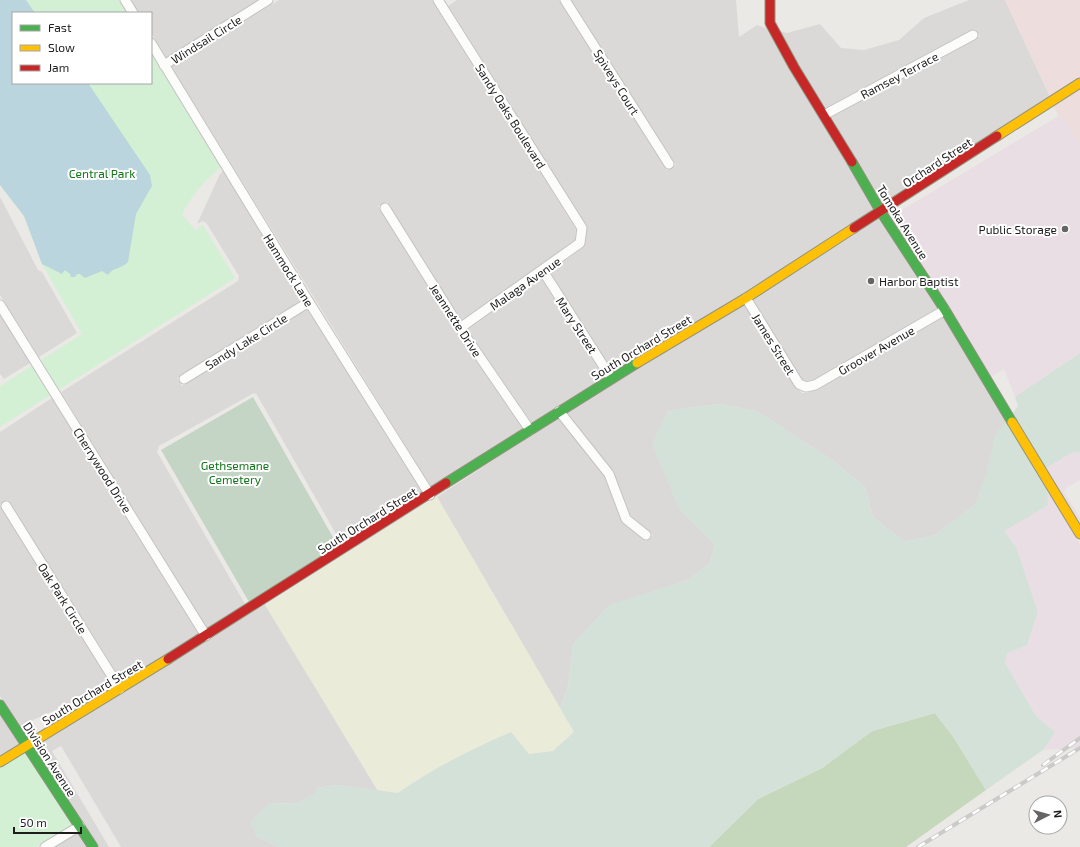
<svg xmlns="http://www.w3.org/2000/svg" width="1080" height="847" viewBox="0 0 1080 847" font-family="'Exo 2',sans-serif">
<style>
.residential{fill:#dad9d7}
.commercial{fill:#eddddc}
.industrial{fill:#e8dee4}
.farmland{fill:#eaebd9}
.forest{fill:#c6d8bc}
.wetland{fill:#d4e1d9}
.cemetery{fill:#c4d5c5}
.park{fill:#d4f0d4}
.water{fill:#bad5dd}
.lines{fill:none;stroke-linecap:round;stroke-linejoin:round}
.street-casing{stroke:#c4c3c2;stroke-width:11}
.fast-casing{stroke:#92947f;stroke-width:11}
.slow-casing{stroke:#92947f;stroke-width:11}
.jam-casing{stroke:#92947f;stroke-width:11}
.street{stroke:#fcfcfb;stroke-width:9}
.fast{stroke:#4caf50;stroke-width:9}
.slow{stroke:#ffc107;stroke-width:9}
.jam{stroke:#c62828;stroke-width:9}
.rail-casing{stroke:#cacac9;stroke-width:4}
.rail{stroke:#fff;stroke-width:2.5;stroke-dasharray:8;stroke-linecap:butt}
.poi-dot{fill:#656463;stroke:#fff;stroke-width:1.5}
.labels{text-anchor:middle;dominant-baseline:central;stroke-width:4;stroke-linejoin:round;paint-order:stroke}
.street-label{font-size:12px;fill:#1d1d1d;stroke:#fff}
.park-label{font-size:12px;fill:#117519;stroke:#fff}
.poi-label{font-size:12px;fill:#1d1d1d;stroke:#fff;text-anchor:end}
</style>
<rect width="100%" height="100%" fill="#ebe9e6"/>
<g class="residential">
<polygon points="131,0 259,0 166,58 151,33 151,13 139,13"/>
<polygon points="279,0 432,0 576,229 575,241 461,321 387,202 378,206 453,327 523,429 431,487 171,66"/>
<polygon points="457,0 559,0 667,170 676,165 570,0 736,0 739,37 757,25 766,28 875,211 743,294 613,372 549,272 584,247 587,228 448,6"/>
<polygon points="969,0 1005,0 1050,97 883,206 831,116 980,36 975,29 826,108 798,65 780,31 787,33 820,24 841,48 864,50 899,40 924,18"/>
<polygon points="223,171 302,301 177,378 182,386 307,308 423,493 389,515 340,541 257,395 254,393 159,446 157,452 245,604 207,629 61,392 238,281 239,276 207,224 203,221 197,224 220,174"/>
<polygon points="0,197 38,270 42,272 77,333 39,357 0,295"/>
<polygon points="879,219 938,309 813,381 806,382 803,381 753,299"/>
<polygon points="541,278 604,377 532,423 467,329"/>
<polygon points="744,304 795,386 802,393 807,393 943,317 1006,421 976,504 935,535 905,542 873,517 865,487 832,460 757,411 720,404 686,408 667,412 710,538 715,545 709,564 688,580 609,606 573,644 568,686 560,708 437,497 558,418 604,476 622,522 646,541 653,535 631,516 613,471 566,412"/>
<polygon points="0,314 30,363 4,379 0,374"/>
<polygon points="52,398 199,635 138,673 121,680 8,500 0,504 0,432"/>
<polygon points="0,505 112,685 24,724 31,738 29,739 0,696"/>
<polygon points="265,604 378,791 338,785 317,788 315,794 297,803 268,804 256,836 279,847 121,847 61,746 52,751 109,847 99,847 35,746"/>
<polygon points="0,714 20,744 0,756"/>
<polygon points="78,832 87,847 54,847"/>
</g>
<g class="commercial">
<polygon points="1005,0 1080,0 1080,78 1050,97"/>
<polygon points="1080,89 1080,144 1060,115 1058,116 1054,106"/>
</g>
<g class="industrial">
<polygon points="1060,115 1080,144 1080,353 1015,397 1004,369 991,377 890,217"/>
<polygon points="1073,452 1080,453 1080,480 1066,488 1064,492 1080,517 1080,525 1046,468"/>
<polygon points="1047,489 1080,544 1080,748 1043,750 1055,732 1036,716 1005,663 1007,653 1027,645 1038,612 1016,547 1004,531"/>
</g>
<polygon class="farmland" points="437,497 574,732 553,751 528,754 419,778 398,794 378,791 265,605"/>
<polygon class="forest" points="935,713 954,738 986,790 906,847 709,847 758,799 822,768 872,731"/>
<g class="wetland">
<polygon points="1080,353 1080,453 1073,452 1046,468 1013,413 1018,406 1015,397"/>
<path d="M720,404L757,411L832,460L865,487L873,517L905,542L935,535L975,504L986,474L995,435L1006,421L1047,489L1048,505L1004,531L1016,547L1038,612L1027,645L1007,653L1005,663L1036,716L1055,732L1043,750L986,790L954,738L935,713L872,731L822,768L758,799L709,847H279L256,836L250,822L268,804L297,803L314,794L317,788L338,785L398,793C433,768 472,749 511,732L529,754L553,751L574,732L560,708L568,686L573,644L609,605L688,580L709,564L715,545L679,509L652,444L667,412L685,408Z"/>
</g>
<polygon class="cemetery" points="253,397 338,546 249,602 161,450"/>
<g class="park">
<path d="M0,0H125L133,13H13V83H151V43L225,164C205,180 194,192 182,214L195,230L203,225L235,278L0,427V386L82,334L42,264L24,216L0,185Z"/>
<polygon points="26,752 73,825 36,847 0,847 0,767"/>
</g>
<path class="water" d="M0,0H26L35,13H13V83H88L150,175L152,186L136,214L128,262C122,269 113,267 108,275L102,271L85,278L80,274H77L75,277H71L70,274L65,270L62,274L42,264L24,216L0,185Z"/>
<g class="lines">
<defs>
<g id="street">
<polyline points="125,0 133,13"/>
<polyline points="438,0 582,228 580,243 460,328"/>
<polyline points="565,0 669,164"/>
<polyline points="151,43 309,302 430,495"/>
<polyline points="164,65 268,0"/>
<polyline points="824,115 973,35"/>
<polyline points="385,208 460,328 530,430"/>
<polyline points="543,271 611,378"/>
<polyline points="746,298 799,384 806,387 815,385 945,310"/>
<polyline points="0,305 206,636"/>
<polyline points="184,379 309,302"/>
<polyline points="559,411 609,474 626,519 646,535"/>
<polyline points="6,506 120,689"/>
<polyline points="45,847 80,826"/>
</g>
<g id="fast">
<polyline points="852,162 881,212 945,310 1012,422"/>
<polyline points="446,483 637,363"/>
<polyline points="0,705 93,847"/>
</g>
<g id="slow">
<polyline points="997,136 1080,83"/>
<polyline points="637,363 746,298 854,228"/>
<polyline points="1012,422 1080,534"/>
<polyline points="0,762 168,659"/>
</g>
<g id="jam">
<polyline points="770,0 770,23 794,67 852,162"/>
<polyline points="854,228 997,136"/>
<polyline points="168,659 446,483"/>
</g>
</defs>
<use href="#street" class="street-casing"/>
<use href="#fast" class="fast-casing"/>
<use href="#slow" class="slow-casing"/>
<use href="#jam" class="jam-casing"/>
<use href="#street" class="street"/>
<use href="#fast" class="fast"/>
<use href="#slow" class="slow"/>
<use href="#jam" class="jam"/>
<defs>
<g id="rail">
<polyline points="1043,765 1080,738"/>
<polyline points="918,847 1080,748"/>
</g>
</defs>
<use href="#rail" class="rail-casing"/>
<use href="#rail" class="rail"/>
</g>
<g class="poi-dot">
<circle cx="1065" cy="229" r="4"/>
<circle cx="871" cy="281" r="4"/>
</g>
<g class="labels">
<g class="street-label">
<text transform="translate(206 39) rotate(-32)">Windsail Circle</text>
<text transform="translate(899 75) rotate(-28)">Ramsey Terrace</text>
<text transform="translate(617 82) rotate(58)">Spiveys Court</text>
<text transform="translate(511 116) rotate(58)">Sandy Oaks Boulevard</text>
<text transform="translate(937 162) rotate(-33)">Orchard Street</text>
<text transform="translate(903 222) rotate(58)">Tomoka Avenue</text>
<text transform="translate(289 270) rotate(58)">Hammock Lane</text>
<text transform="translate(525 283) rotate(-35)">Malaga Avenue</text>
<text transform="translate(456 320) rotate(57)">Jeannette Drive</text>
<text transform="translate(577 325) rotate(57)">Mary Street</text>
<text transform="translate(246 341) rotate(-32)">Sandy Lake Circle</text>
<text transform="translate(774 344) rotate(58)">James Street</text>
<text transform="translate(641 347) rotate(-31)">South Orchard Street</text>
<text transform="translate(876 350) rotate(-30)">Groover Avenue</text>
<text transform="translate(103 470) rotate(58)">Cherrywood Drive</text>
<text transform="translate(367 520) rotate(-32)">South Orchard Street</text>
<text transform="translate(63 598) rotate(58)">Oak Park Circle</text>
<text transform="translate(92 692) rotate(-31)">South Orchard Street</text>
<text transform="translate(50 759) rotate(57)">Division Avenue</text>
</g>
<g class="park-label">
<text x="102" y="173">Central Park</text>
<text x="235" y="465">Gethsemane<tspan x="235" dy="14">Cemetery</tspan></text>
</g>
<g class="poi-label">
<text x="1057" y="229">Public Storage</text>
<text x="879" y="281" text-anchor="start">Harbor Baptist</text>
</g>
</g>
<rect x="12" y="12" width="140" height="72" fill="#ffffff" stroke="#a5a5a5"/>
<rect x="20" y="25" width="20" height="6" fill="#4caf50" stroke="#a5a5a5"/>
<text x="48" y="32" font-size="12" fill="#1d1d1d">Fast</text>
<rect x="20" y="45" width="20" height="6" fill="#ffc107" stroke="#a5a5a5"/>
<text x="48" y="52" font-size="12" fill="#1d1d1d">Slow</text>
<rect x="20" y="65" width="20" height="6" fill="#c62828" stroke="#a5a5a5"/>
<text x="48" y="72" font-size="12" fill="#1d1d1d">Jam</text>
<g transform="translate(1048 815) rotate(84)"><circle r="19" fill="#ffffff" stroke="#a5a5a5"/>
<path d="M0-3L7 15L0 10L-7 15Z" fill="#656463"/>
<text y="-6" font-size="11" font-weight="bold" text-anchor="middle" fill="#1d1d1d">N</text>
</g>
<path d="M14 827v6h67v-6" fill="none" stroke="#1d1d1d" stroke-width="2"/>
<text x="20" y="827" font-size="12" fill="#1d1d1d" stroke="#ffffff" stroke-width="3" paint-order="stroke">50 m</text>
</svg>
